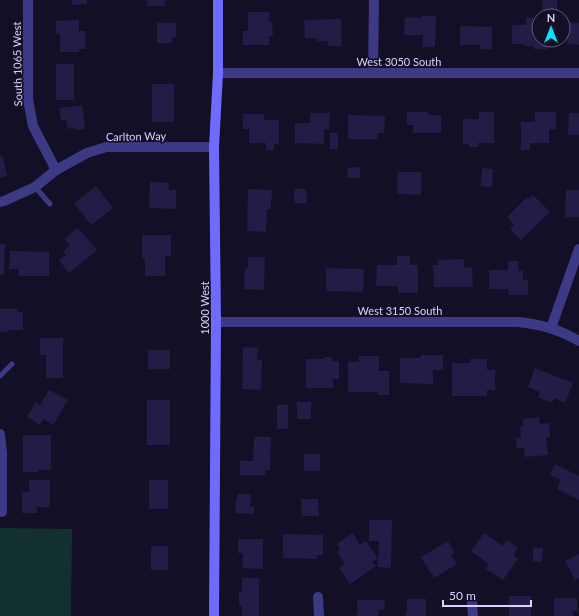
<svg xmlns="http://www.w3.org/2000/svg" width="579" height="616" viewBox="0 0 579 616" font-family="Lato,sans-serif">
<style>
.green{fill:#12302f}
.building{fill:#241b47}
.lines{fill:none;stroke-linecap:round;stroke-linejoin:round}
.service{stroke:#3d3a85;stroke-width:5}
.minor{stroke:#3d3a85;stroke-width:10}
.secondary{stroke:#6f6bff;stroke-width:10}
.labels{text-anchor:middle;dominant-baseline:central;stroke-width:3.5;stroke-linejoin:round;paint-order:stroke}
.street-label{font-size:11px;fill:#d9d4ff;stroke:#130f26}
</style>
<rect width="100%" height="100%" fill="#130f26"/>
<polygon class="green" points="0,528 72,529 71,616 0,616"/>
<g class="building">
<polygon points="72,0 87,0 87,4 72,5"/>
<rect x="147" y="0" width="18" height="6"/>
<polygon points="542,0 557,0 557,13 543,13"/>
<polygon points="248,12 269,12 269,22 272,22 273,36 269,36 269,45 243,45 243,31 248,31"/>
<polygon points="421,16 436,16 435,47 422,47 423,35 404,35 405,17 421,18"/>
<polygon points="526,17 533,18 533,24 539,24 539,40 548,40 547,49 534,49 534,46 524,46 524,44 512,44 512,25 526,25"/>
<polygon points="341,19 342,46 328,46 328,41 317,41 317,38 305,38 304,20"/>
<polygon points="79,20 79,31 85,31 86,49 79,49 79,52 60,52 60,34 56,34 56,21"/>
<polygon points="568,22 579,23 579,45 567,44"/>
<polygon points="157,23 176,23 176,37 173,37 172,43 157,43"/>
<polygon points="460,26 492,27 492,49 480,49 480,45 460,45"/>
<rect x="56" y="64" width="18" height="36"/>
<rect x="152" y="84" width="22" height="38"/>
<polygon points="82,105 85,129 76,130 76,128 68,129 66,120 61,120 59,108"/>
<polygon points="407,112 428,112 428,115 441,115 441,133 413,133 413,125 407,125"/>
<polygon points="479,112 494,112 494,143 478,143 478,147 469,147 469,144 463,144 463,119 479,119"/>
<polygon points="535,112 556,112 556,129 549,129 549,143 530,143 530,150 521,150 521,122 535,122"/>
<polygon points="310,113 330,113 329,130 324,129 324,144 295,143 295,123 310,123"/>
<polygon points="569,113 579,113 579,135 568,135"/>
<polygon points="243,114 264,114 264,120 279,120 279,144 274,144 274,150 266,150 266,143 249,143 249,129 243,129"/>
<polygon points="348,115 385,116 384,133 378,133 378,139 348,139"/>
<rect x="330" y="133" width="8" height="16"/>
<polygon points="0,156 3,156 7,176 0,178"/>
<polygon points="360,167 360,178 348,178 347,168"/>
<polygon points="482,168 493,169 492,187 481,186"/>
<polygon points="398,172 422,172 421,195 397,194"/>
<polygon points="150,182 169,183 169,190 176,190 176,209 149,208"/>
<polygon points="96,186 113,208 91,225 74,203"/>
<polygon points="248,189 272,190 271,209 267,209 266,232 247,231"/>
<polygon points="294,189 306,189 307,203 294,203"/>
<polygon points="566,190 579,190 579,217 565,217"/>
<polygon points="533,195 550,212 521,240 510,229 514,225 507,217 527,197 529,199"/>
<polygon points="78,228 97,250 69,273 59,260 66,255 63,251 70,245 64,239"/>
<polygon points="142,235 171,235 171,256 165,256 165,276 145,276 145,258 142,258"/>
<polygon points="0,244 5,244 4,275 0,275"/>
<polygon points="10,251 49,252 49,276 18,276 19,269 9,269"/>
<polygon points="397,256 410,256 410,265 418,265 418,293 398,293 398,286 376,286 377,265 397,265"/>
<polygon points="248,257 265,257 264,290 244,289 245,268 248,268"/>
<polygon points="464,259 464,268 472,267 473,287 434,287 433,265 438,265 438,260"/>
<polygon points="508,261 518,261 518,271 523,271 523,280 528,279 528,295 509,295 508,289 489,289 489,270 508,270"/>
<polygon points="326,268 364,269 363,292 326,291"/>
<polygon points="0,309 18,309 18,312 23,312 23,330 7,330 7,332 0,332"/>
<polygon points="40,338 63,338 63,378 46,378 46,355 40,355"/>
<polygon points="243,347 258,348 257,360 262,360 261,390 242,389"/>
<rect x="148" y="350" width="22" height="19"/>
<polygon points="421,355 443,355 443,370 433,370 433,384 400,383 400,358 421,358"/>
<polygon points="359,356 379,356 379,371 389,371 389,395 378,395 378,392 348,392 348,362 359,362"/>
<polygon points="325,357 332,357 332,361 339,361 339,379 333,379 333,388 306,388 306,359 325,359"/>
<polygon points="470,359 487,359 487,370 495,370 495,390 487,390 487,396 452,396 452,363 470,363"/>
<polygon points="535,368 573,383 565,403 554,398 552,403 538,397 540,392 528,387"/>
<polygon points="49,390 68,400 53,425 43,419 40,425 27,417 36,402 40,405"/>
<rect x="147" y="400" width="23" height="45"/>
<rect x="297" y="402" width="14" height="17"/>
<rect x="277" y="405" width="11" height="24"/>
<polygon points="539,417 540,424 549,423 550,437 546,437 548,455 525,457 524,448 517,448 516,438 521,438 520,427 523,427 523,419"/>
<polygon points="23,435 51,435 51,470 38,470 38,472 23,472"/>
<polygon points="254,437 271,437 270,470 265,470 265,475 240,475 240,461 253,461"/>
<rect x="304" y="454" width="16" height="17"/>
<polygon points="555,464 579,476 579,500 557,489 561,480 550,475"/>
<polygon points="29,480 50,480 50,507 37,507 37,513 22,513 22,492 29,492"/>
<rect x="149" y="480" width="19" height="29"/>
<polygon points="238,494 251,494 250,507 254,507 254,514 235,513 236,500 237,500"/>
<polygon points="301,499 318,499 319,516 302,516"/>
<polygon points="369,520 392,520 391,568 378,567 379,541 369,541"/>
<polygon points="353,533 360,545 366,541 378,558 372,562 376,566 350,584 339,568 345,564 337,552 340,550 337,544"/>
<polygon points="484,533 503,546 507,540 518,548 513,555 518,559 503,580 486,569 489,564 471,551"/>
<polygon points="283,534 323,535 323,555 317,555 317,559 283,558"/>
<polygon points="238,539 263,539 263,569 242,568 243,553 238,553"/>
<polygon points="448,541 455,553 451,555 457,564 434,578 421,557"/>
<rect x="151" y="546" width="17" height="24"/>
<polygon points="533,547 543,548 542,562 533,562"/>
<polygon points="579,554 579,578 575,580 565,561"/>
<polygon points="242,578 259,578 259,616 242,616 242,606 239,606 239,592 242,592"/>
<rect x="509" y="596" width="22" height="20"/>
<polygon points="554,598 577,598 577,611 573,611 573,616 554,616"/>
<polygon points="407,599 426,599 426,616 406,616 406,612 407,612"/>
<polygon points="357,600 385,600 384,610 378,610 379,615 378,615 378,616 357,616 357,611 358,611 358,607 357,607"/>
</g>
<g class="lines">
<g class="service">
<polyline points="35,187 50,204"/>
<polyline points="0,376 12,364"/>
</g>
<g class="minor">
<polyline points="28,0 28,99 33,126 56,170"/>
<polyline points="218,73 579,73"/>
<polyline points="373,73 374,0"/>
<polyline points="0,202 4,201 35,187 56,170 87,153 106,147 214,147"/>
<path d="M216,322H519C543,325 558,329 579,341"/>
<polyline points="551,328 579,249"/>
<polyline points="0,434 2,453 2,512"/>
<polyline points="318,597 319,616"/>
<polyline points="472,602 473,616"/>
</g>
<polyline class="secondary" points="214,616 216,322 214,147 218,73 218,0"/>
</g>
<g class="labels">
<g class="street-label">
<text x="399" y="61">West 3050 South</text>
<text transform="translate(17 64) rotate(-91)">South 1065 West</text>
<text transform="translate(136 136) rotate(-1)">Carlton Way</text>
<text transform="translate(204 308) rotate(-90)">1000 West</text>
<text x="400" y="310">West 3150 South</text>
</g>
</g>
<g transform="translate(551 28)"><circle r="19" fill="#130f26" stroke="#625e7d"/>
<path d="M0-3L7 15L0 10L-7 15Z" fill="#00e5ff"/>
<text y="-6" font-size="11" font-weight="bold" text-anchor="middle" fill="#d9d4ff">N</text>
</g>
<path d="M443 600v6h88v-6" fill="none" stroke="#d9d4ff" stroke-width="2"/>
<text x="449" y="600" font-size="12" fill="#d9d4ff" stroke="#130f26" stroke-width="3" paint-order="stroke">50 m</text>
</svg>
